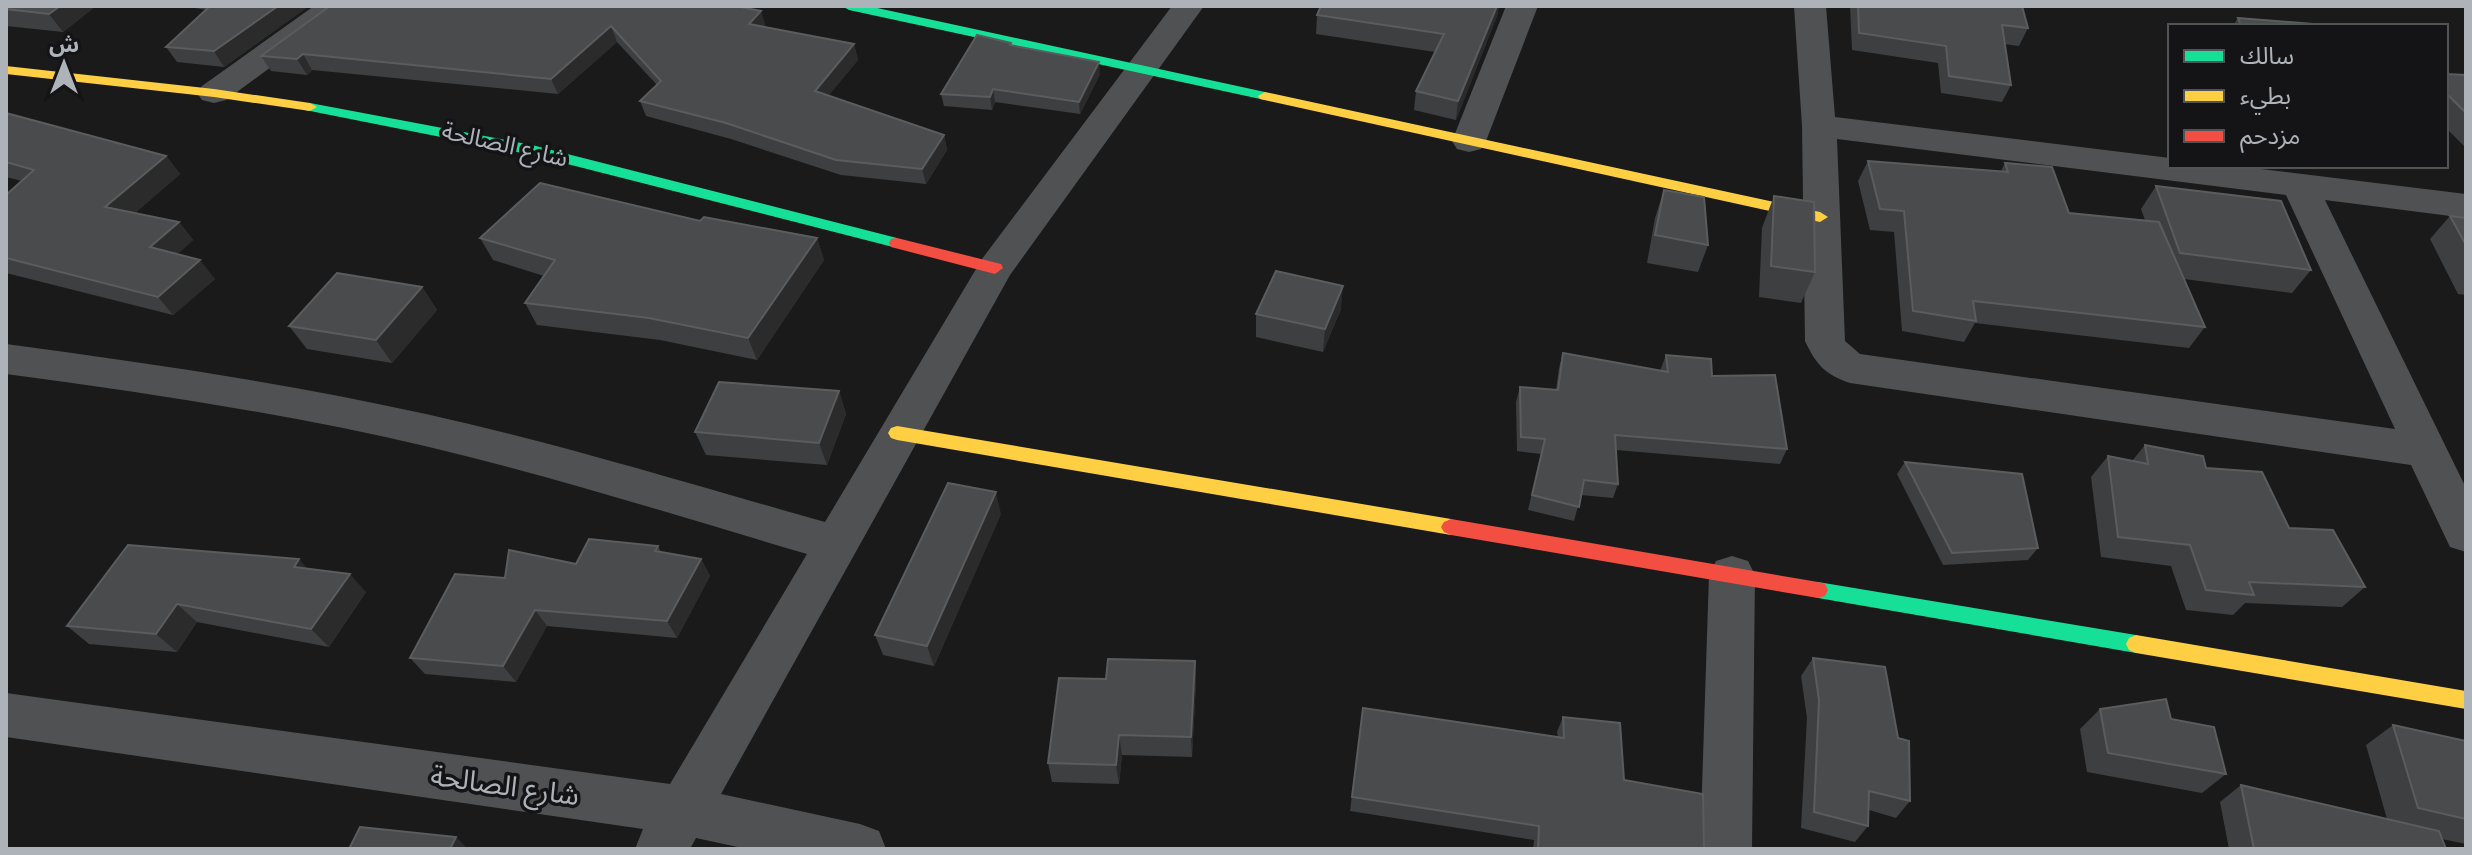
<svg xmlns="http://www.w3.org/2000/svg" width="2472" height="855" viewBox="0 0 2472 855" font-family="Inter,'Noto Sans Arabic',sans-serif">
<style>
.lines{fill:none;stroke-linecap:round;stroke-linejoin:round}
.street{fill:#4f5153;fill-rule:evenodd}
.fast{fill:#16e098;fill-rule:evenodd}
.slow{fill:#ffcf43;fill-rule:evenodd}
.jam{fill:#f24e42;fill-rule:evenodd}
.wall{fill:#3e3f40}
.shaded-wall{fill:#2b2b2b}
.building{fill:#4a4b4d;stroke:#5a5c5e;stroke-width:2}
.labels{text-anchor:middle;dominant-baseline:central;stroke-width:7;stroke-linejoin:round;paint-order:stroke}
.street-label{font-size:24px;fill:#adb3b9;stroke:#141416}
.near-street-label{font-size:28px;fill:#adb3b9;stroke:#141416}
</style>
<rect width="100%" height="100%" fill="#1a1a1a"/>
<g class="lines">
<g class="street">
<polygon points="314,6 350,6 345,13 226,100 214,103 202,100 197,93 202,86"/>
<path d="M1172,6H1204L1010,275L721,794L860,824L879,831L886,849H747L696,838L690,849H635L643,829L6,737V693L670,784L807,554C681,517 556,477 429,447C290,414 148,393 6,374V344C147,363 287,383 426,414C561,444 693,485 825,522L982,259Z"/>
<polygon points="1506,6 1538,6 1486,141 1481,149 1469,152 1457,149 1452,141"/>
<path d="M1794,6H1826L1835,117L2170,158V166H2236L2466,194V218L2325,200L2466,488V552L2450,547L2411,465L1850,383C1825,375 1816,364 1805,341L1802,126ZM1837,139L2286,195L2395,429L1860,354L1845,341Z"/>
<polygon points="1732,556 1748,561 1755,575 1752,849 1700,849 1709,575 1716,561"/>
</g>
<g class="fast">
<polygon points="842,6 868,6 1265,92 1272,96 1265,100 849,10"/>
<polygon points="310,103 532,145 897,238 905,243 897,248 532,155 305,110 305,104"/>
<polygon points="1818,582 2136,635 2143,638 2146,644 2143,650 2136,653 1818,598 1811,596 1808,590 1811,584"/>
</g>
<g class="slow">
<polygon points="6,66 214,89 310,103 317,107 310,111 214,97 6,74"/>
<polygon points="1265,92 1820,212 1828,217 1820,222 1260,99 1258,96"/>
<polygon points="897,426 1451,519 1458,522 1461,527 1458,532 1451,535 897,440 891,438 888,433 891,428"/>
<polygon points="2136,635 2466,691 2466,709 2136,653 2129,650 2126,644 2129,638"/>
</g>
<g class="jam">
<polygon points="897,238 1001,264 1003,268 995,274 891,247 889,243 891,239"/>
<polygon points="1451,519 1818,582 1825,584 1828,590 1825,596 1818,598 1451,535 1444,532 1441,527 1444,522"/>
</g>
</g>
<g class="wall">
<polygon points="6,6 96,6 63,32 6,26"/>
<polygon points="184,6 309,6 224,67 177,62 166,47 206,10"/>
<polygon points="330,6 766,27 854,44 858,60 828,96 944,135 947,150 926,184 841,175 731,139 646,116 640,101 657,85 617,42 558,94 312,70 307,75 271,71 261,56"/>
<polygon points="1321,6 1499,6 1497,16 1456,120 1414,110 1416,91 1435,52 1316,34 1317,15"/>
<polygon points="1850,6 2022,6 2028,28 2019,46 2004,44 2011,85 2002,102 1941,93 1938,63 1852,50"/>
<polygon points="2238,18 2338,26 2233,26"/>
<polygon points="1012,45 1100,74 1080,114 995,102 992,110 944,106 941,94"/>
<polygon points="2446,74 2466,75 2466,148 2446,128"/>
<polygon points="6,113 166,156 180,174 135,213 179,222 193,240 177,254 215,279 173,315 6,273 6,195 22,181 6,177"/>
<polygon points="1868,161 2001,171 2005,163 2069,213 2145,220 2141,209 2156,186 2311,270 2292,293 2184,279 2205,327 2189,348 1975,323 1964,342 1902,331 1894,232 1870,230 1858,181"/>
<polygon points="1664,190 1708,245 1698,272 1647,263 1655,218"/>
<polygon points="1774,196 1815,272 1801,303 1759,297 1762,228"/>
<polygon points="2450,216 2466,218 2466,295 2458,294 2430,239"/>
<polygon points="700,221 817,238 824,260 757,360 660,340 537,325 525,303 544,276 493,260 480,238"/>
<polygon points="422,287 437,310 392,363 307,349 289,326"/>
<polygon points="1341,309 1323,352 1256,337 1256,314"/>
<polygon points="1563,353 1660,371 1666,355 1712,376 1787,449 1780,464 1616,450 1618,484 1613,498 1581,495 1574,521 1528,510 1541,454 1517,451 1516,402 1520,387 1556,390 1559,368"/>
<polygon points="839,391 846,414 827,465 706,455 695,432"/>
<polygon points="2145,445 2206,468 2289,528 2365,587 2342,607 2245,603 2233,615 2186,610 2171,566 2101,557 2091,477 2108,456 2132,461"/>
<polygon points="1905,462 2038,548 2028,560 1943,565 1897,474"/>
<polygon points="1001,514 934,666 883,655 875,635"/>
<polygon points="658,546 661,552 701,559 710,576 677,638 547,626 516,682 425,674 410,658 576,564"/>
<polygon points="307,568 366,592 329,647 197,622 177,652 89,644 67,626"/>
<polygon points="1813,658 1910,801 1896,818 1869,810 1868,826 1855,842 1801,828 1807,718 1801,676"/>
<polygon points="1195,661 1196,682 1192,757 1122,755 1119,784 1052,782 1048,763 1106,679"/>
<polygon points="1363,708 1558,737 1557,732 1563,717 1624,780 1704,849 1533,849 1534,840 1350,811"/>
<polygon points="2100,709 2171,719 2226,774 2202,793 2087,772 2080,729"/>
<polygon points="2393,725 2466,741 2466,844 2442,839 2446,849 2229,849 2220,802 2241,785 2387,819 2366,745"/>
</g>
<g class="shaded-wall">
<polygon points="60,6 96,6 63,32 49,14"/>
<polygon points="278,6 309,6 224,67 214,51"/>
<polygon points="1497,6 1499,6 1497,16 1456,120 1458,101"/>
<polygon points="761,11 766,27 749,24"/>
<polygon points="611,26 617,42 558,94 551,79"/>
<polygon points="854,44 858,60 819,107 815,91"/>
<polygon points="303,54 312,70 307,75 297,59"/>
<polygon points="1099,62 1100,74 1080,114 1079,102"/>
<polygon points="993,89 995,102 992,110 990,97"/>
<polygon points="944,135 947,150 926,184 922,169"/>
<polygon points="166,156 180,174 120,226 105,207"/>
<polygon points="179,222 193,240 164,266 150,247"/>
<polygon points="817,238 824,260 757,360 748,338"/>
<polygon points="200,260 215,279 173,315 158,297"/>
<polygon points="1343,286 1341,309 1323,352 1325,329"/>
<polygon points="422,287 437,310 392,363 376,340"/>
<polygon points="839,391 846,414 827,465 819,443"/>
<polygon points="996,492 1001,514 934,666 927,646"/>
<polygon points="299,559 316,578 294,567"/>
<polygon points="701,559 710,576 677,638 667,621"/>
<polygon points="350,574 366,592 329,647 311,629"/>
<polygon points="177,604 197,622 177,652 156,634"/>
<polygon points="535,610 547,626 516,682 503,666"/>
<polygon points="1195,661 1196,682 1192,757 1191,737"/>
<polygon points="1119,735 1122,755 1119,784 1116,765"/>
<polygon points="456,837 468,849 450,849"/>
</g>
<g class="building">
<polygon points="6,6 60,6 49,14 6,9"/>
<polygon points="210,6 278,6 214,51 166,47"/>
<polygon points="330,6 735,6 761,11 749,24 854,44 815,91 944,135 922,169 836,160 726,123 640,101 661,81 611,26 551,79 303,54 297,59 261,56"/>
<polygon points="1321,6 1497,6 1458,101 1416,91 1444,34 1317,15"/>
<polygon points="1858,6 2022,6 2028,28 2002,25 2011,85 1949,76 1946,46 1859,33"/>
<polygon points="2238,18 2338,26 2241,26"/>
<polygon points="977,35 1011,43 1010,45 1099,62 1079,102 993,89 990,97 941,94"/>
<polygon points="2446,74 2466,75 2466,113 2446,93"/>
<polygon points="6,113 166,156 105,207 179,222 150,247 200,260 158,297 6,258 6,195 34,170 6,162"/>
<polygon points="1868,161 2008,172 2005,163 2052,167 2069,213 2159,222 2205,327 1973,301 1976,321 1913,311 1904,211 1880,209"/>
<polygon points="540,183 700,221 704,217 817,238 748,338 649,318 525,303 555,260 480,238"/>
<polygon points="2156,186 2281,201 2311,270 2180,253"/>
<polygon points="1664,190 1704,197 1708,245 1655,235"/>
<polygon points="1774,196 1814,202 1815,272 1771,266"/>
<polygon points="2450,216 2466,218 2466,245"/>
<polygon points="1276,271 1343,286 1325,329 1256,314"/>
<polygon points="337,273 422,287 376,340 289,326"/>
<polygon points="1563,353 1668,372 1666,355 1711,359 1712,376 1775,375 1787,449 1615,435 1618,484 1584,480 1579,507 1532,495 1545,439 1521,437 1520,387 1558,390"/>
<polygon points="719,382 839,391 819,443 695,432"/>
<polygon points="2145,445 2203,456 2206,468 2262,472 2289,528 2333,530 2365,587 2249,582 2254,595 2206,590 2190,545 2118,537 2108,456 2148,464"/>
<polygon points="1905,462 2022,474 2038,548 1952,553"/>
<polygon points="948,483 996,492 927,646 875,635"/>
<polygon points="589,539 658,546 655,551 701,559 667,621 535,610 503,666 410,658 455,574 505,578 509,550 576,564"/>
<polygon points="128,545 299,559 294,567 350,574 311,629 177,604 156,634 67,626"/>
<polygon points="1813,658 1885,667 1898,738 1909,741 1910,801 1869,791 1868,826 1814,812 1819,700"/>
<polygon points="1108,659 1195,661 1191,737 1119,735 1116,765 1048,763 1059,678 1106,679"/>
<polygon points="2166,699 2171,719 2214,727 2226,774 2108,753 2100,709"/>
<polygon points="1363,708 1564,738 1563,717 1620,723 1624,780 1703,794 1704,849 1538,849 1539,826 1352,797"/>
<polygon points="2393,725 2466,741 2466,819 2418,808"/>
<polygon points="2241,785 2439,831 2446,849 2254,849"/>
<polygon points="360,827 456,837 450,849 349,849"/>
</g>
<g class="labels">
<g class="street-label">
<text transform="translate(505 144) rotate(13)">شارع الصالحة</text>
</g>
<g class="near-street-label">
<text transform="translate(505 785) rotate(8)">شارع الصالحة</text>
</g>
</g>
<rect width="2472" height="855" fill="none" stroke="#adb3b9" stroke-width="16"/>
<rect x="2168" y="24" width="280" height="144" fill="#141416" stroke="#515457" stroke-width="2"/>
<rect x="2184" y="50" width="40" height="12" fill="#16e098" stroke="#515457" stroke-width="2"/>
<text x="2240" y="64" font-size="24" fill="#adb3b9">سالك</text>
<rect x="2184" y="90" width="40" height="12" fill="#ffcf43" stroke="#515457" stroke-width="2"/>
<text x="2240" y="104" font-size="24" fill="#adb3b9">بطيء</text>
<rect x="2184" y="130" width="40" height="12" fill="#f24e42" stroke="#515457" stroke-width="2"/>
<text x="2240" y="144" font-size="24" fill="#adb3b9">مزدحم</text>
<g transform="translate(64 64)" stroke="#141416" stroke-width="6" paint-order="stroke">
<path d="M0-6L14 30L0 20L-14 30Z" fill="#adb3b9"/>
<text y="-12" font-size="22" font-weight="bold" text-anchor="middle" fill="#adb3b9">ش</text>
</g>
</svg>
